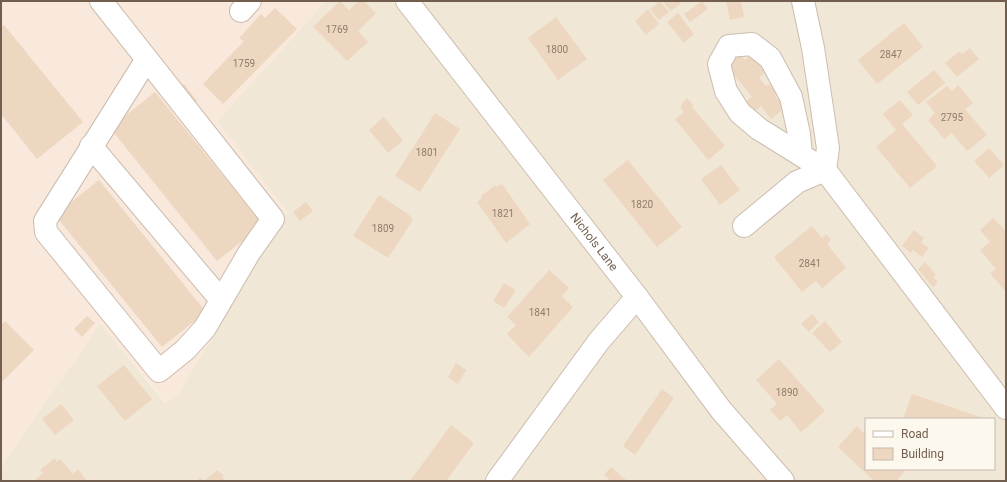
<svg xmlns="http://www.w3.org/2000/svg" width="1007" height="482" viewBox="0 0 1007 482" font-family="Roboto,sans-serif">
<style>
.residential{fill:#f1e7d6;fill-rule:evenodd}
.commercial{fill:#f9e8dc}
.building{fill:#edd7c1}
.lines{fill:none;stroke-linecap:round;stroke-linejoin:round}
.minor-casing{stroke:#cbbdae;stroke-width:24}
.minor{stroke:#fff;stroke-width:22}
.labels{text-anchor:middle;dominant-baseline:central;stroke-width:3;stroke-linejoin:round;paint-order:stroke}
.number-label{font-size:10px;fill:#907c6b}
.street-label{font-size:12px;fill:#715e4e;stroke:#fdf8ed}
</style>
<rect width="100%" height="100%" fill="#faf5e7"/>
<path class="residential" d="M326,1H425L427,3L429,1H1006V481H1V467L100,323L165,403L178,394L287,212L217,121ZM866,419H994V469H866Z"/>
<polygon class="commercial" points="1,1 326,1 217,121 287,211 178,394 166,403 100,323 1,467"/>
<g class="building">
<polygon points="340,1 349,10 359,1 364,1 376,13 358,31 368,42 347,61 313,27"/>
<polygon points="660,1 669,12 659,20 650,9"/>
<polygon points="662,1 679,1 681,3 671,11"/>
<polygon points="702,1 708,9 690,22 684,14"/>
<polygon points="726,1 741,1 744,17 730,20"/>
<polygon points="275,8 297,29 223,104 203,84 244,41 239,38 261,14 265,18"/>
<polygon points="648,9 659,24 646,35 635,21"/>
<polygon points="678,13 694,34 684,43 667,22"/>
<polygon points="556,17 587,59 558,80 528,38"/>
<polygon points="904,23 923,47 877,84 858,60"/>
<polygon points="4,25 83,122 37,159 1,114 1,27"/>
<polygon points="970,48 979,59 957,77 945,63 960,51 962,54"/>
<polygon points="739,53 745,60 751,55 765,72 759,78 766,86 769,84 771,87 773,85 777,90 775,96 785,108 771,119 761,106 754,112 746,101 752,97 725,64"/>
<polygon points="934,70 945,83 918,105 907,92"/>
<polygon points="184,84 197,101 188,107 176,90"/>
<polygon points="958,85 973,103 965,109 987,135 967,151 952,133 944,139 928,120 935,113 926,102 947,86 952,91"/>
<polygon points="155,92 263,225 217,261 110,128"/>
<polygon points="687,98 694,106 692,107 725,146 708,160 675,119 684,112 680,107 682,106 681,104"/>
<polygon points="900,100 913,115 902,124 937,166 910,188 876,147 896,130 883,114"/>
<polygon points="435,113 460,129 420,192 395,176"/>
<polygon points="384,117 403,140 388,153 369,130"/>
<polygon points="989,148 1004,165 989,178 974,161"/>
<polygon points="628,160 682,227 657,247 603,180"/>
<polygon points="721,165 740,190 720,205 701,179"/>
<polygon points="99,180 206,312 162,347 55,215"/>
<polygon points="502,184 530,224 506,243 477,202 482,198 481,196 495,185 496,187"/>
<polygon points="379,195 408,214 413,220 388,258 353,236"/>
<polygon points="306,202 313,211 300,221 293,212"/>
<polygon points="993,218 1006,231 1006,292 990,273 996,269 980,250 990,242 980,230"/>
<polygon points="812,226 822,238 826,234 831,240 827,244 846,268 822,288 816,281 802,292 774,257"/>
<polygon points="914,230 924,238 921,242 929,248 922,257 913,250 911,253 902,246"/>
<polygon points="925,262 936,275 933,277 938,282 933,287 918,269"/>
<polygon points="549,270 569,288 562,296 573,307 529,357 507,334 516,325 507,317"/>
<polygon points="504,283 516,290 504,308 493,301"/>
<polygon points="812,314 819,322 809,332 801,324"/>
<polygon points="87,316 95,323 82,337 74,329"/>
<polygon points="5,321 34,350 1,383 1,325"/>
<polygon points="825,321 842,342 830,352 812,333"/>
<polygon points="779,359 825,411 801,432 787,415 780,421 770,410 777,404 756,380"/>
<polygon points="456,363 466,370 458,384 448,377"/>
<polygon points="124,365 152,399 125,421 97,386"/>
<polygon points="662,389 674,398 635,455 623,446"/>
<polygon points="912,394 986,419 903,419"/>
<polygon points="61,404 74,420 55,435 42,419"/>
<polygon points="451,425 474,443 446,481 410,481"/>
<polygon points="857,426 866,435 866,469 903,469 905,471 896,481 874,481 838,447"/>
<polygon points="55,458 57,462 60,459 73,474 78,469 87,481 34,481 43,473 40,470"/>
<polygon points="611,467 626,480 611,481 604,475"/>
<polygon points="217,470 224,476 222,477 225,481 197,481 200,478 204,481"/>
</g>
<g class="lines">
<defs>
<g id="minor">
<polyline points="101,1 273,219 249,253 205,328 185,350 159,371 46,232 45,221 147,59"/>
<path id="s1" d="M407,1L637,297L721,410L783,481"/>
<polyline points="803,1 813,48 828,148 825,170"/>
<polyline points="241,11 250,1"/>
<polyline points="91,146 221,300"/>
<polyline points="801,155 799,134 791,97 770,58 752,44 729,46 719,64 726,91 740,113 759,129 825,170 1006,408"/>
<polyline points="744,226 797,182 825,170"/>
<polyline points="497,481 599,341 637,297"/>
</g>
</defs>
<use href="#minor" class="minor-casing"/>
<use href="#minor" class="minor"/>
</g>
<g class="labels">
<g class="number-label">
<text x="337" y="29">1769</text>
<text x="557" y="49">1800</text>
<text x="891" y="54">2847</text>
<text x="244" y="63">1759</text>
<text x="952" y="117">2795</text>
<text x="427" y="152">1801</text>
<text x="642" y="204">1820</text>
<text x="503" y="213">1821</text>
<text x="383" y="228">1809</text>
<text x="810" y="263">2841</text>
<text x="540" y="312">1841</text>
<text x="787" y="392">1890</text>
</g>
<g class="street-label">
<text stroke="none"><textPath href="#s1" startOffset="305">Nichols Lane</textPath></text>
</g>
</g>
<rect width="1007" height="482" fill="none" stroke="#715e4e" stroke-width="4"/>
<rect x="865" y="418" width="130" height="52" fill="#fdf8ed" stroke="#c5baad"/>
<rect x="873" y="431" width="20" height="6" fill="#ffffff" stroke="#c5baad"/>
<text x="901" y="438" font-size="12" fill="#715e4e">Road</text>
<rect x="873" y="448" width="20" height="12" fill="#edd7c1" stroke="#c5baad"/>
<text x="901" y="458" font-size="12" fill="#715e4e">Building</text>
</svg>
